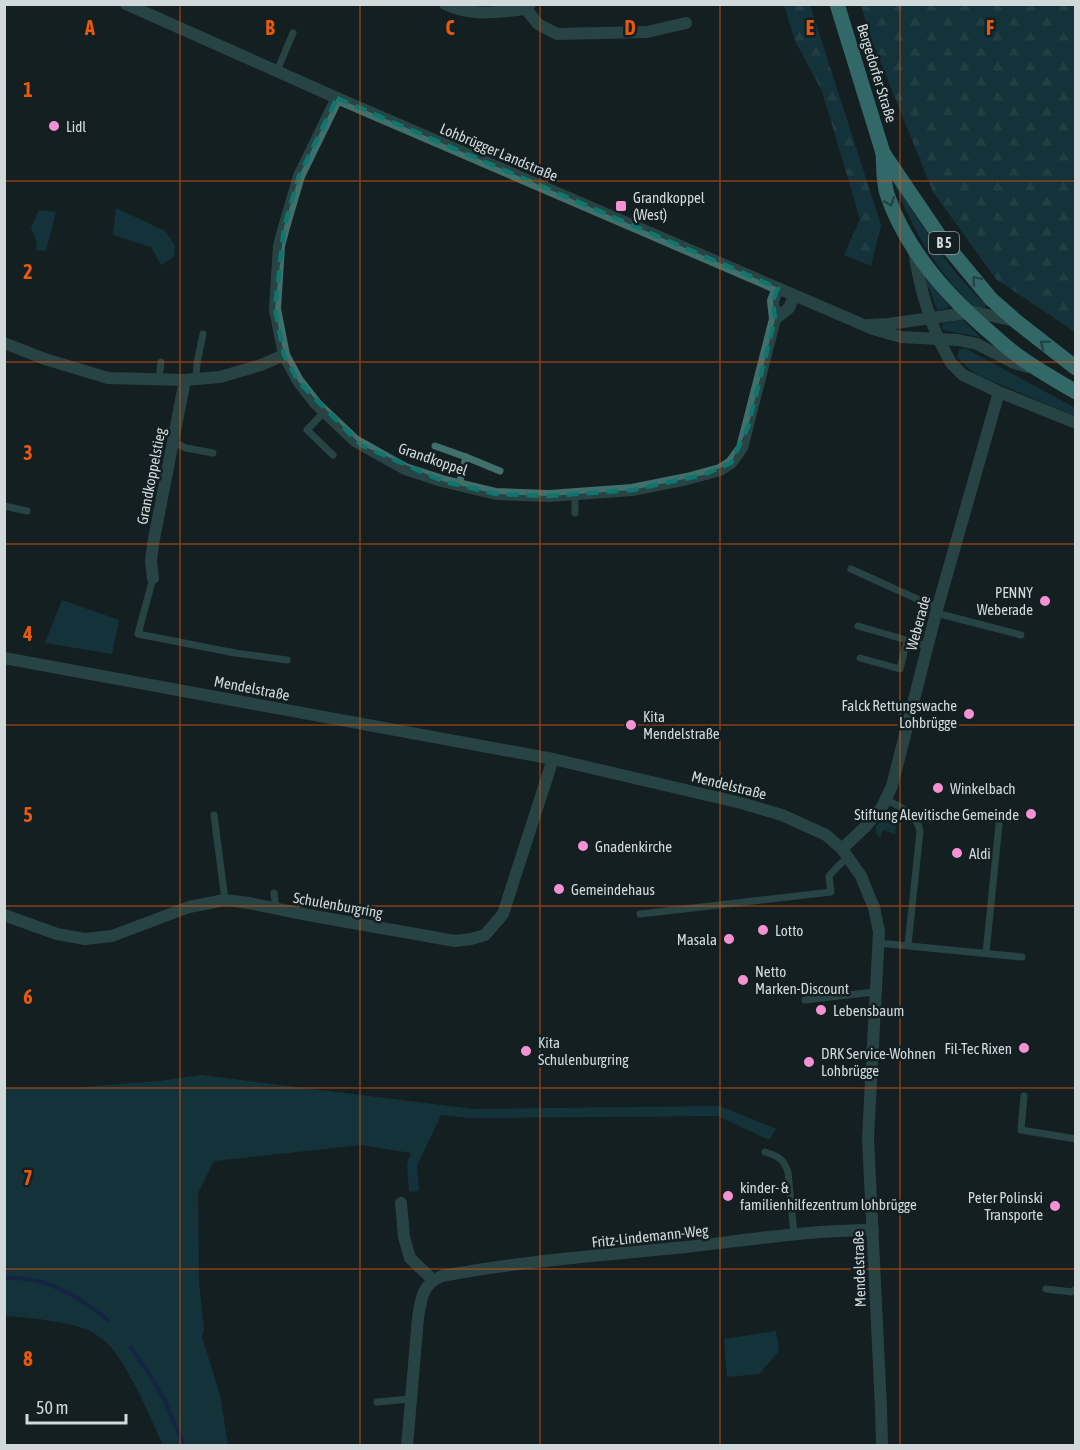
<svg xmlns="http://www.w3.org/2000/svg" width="1080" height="1450" viewBox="0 0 1080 1450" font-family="'Asap Condensed',sans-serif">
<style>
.green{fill:#134b58}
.forest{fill:url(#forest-firs)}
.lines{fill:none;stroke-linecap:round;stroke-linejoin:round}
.stream{stroke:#152a69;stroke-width:4}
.service{stroke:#406f6c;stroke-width:7}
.minor{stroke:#406f6c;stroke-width:12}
.tertiary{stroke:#406f6c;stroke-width:12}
.primary{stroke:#5ac2be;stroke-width:15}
.oneway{stroke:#377070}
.marked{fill:none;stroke:#0f766e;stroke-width:4.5;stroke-dasharray:12 8;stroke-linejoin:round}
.grid{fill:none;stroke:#e8590c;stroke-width:1.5;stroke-opacity:0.55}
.poi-dot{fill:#f491d3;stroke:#141f22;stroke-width:2}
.labels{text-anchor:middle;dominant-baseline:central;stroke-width:5;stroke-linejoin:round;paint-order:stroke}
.shield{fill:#141f22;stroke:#99a1a4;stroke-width:1.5}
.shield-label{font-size:14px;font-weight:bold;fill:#d2d9db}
.street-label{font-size:15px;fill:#d2d9db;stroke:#141f22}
.poi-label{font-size:15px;fill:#d2d9db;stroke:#141f22;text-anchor:start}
.grid-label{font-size:20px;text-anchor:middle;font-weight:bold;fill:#e8590c;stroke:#141f22;stroke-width:5;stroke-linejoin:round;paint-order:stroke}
</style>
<defs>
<pattern id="forest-firs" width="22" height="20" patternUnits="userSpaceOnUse" patternTransform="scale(1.5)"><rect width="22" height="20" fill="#134b58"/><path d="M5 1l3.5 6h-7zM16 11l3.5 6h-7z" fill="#34646f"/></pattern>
</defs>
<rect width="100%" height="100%" fill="#141f22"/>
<g class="green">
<path d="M892,178C904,196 915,215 927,233C944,260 964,284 986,305L985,308C981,308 975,308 971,306C968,304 965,298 962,295C930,261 909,221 892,178Z"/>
<polygon points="116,208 165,231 175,245 174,257 161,265 151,247 113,235"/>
<polygon points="39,210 56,212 46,251 36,250 37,243 31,228"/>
<polygon points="925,276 949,306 948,308 938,310 937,309 931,293 923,278"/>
<polygon points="963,320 979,336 979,337 944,330 942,329 943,323"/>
<polygon points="965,348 1075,408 1075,416 980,376 969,369 957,357 959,350"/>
<polygon points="62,600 119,620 112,654 45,643"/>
<polygon points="892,814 897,815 895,834 883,830 880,838 876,833 876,826 886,817"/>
<path d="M201,1075L473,1109L720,1106L776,1129L769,1140L718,1116L469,1118L441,1115L417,1166L419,1191L409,1192L407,1164L411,1153L361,1145L214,1161L198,1193L199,1283L204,1328L202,1337L220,1395L228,1445H163C148,1413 133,1374 110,1346C106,1341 98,1336 92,1332C75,1322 25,1317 5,1316V1088H71L159,1081Z"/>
<polygon points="776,1331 779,1351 759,1374 727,1377 724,1339"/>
</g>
<g class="forest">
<polygon points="784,5 810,5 881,225 871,266 844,255 860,219 822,91 795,41"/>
<polygon points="861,5 1075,5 1075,332 996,279 933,192 870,36"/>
</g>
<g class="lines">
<g class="stream">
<path d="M4,1278C45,1276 77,1295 108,1320"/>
<polyline points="131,1348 148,1372 164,1399 184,1446"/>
</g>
<g class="service">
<polyline points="277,71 293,33"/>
<polyline points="159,379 161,362"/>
<polyline points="196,379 197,363 203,334"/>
<polyline points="324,412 307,430 333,455"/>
<polyline points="173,442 186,448 213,453"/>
<polyline points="435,446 466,457 459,485"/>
<polyline points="466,457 500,471"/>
<polyline points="4,506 27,511"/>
<polyline points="575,513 575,494"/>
<polyline points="851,569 937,608"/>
<polyline points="153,578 138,634 235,653 287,660"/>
<polyline points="936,613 1021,635"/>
<polyline points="858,626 927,646"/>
<polyline points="860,658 900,669 907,640"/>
<path d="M885,799C901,808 916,812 920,831L908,945"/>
<polyline points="214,815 225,900"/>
<polyline points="274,893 276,908"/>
<polyline points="640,914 831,892 829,876 839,865 849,857"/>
<polyline points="878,943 1022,957"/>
<polyline points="986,953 999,824"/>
<polyline points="805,1000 874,992"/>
<polyline points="1024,1096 1021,1130 1076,1139"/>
<path d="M765,1152C778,1156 784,1159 788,1172L794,1234"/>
<polyline points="1046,1289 1072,1292 1076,1289"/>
<polyline points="377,1402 411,1399"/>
</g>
<g class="minor">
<path d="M445,4C473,17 496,12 526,9L530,4"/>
<polyline points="526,9 538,24 557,34 647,32 686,23"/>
<polyline points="337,98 299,176 284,227 279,246 275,309 284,355 298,381 316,404 355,441 405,469 442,481 496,494 549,496 632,490 687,479 720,470 731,463 742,448 775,319 773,301 778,288"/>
<polyline points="775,319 789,308 794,296"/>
<polyline points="938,338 951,363 963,375 999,392 1076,423"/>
<polyline points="4,343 45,359 108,378 185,380 220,377 261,365 284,355"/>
<polyline points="153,578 151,562 153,544 185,380"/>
<polyline points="4,658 553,759 741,803 782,815 826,835 842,849 861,876 869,896 874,907 879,932 868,1138 881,1408 882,1446"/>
<polyline points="842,849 866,826 882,807 892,786 936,613 999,392"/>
<polyline points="4,915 57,934 85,939 112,936 189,907 225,900 249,903 308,915 455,941 471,939 485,935 503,914 553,759"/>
<polyline points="401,1203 404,1237 410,1258 432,1279"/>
<path d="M407,1446L418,1318C421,1299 422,1284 442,1276C522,1261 605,1255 686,1247C748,1240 810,1230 873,1230"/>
</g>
<g class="tertiary">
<polyline points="126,4 337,98 873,329 901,337 958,340 977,344 1014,363 1028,367"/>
<path d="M914,250C918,281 926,309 938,338"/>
<polyline points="869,325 888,324 974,312 1015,321"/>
</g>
<g class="primary">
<path d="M837,4L883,153C884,166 883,181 887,194C906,251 948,297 993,335C1002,343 1011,351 1021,358C1038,370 1057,381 1076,392"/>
<polyline points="883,153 942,240 991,299 1017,322 1076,368"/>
</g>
</g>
<defs><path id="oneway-chevron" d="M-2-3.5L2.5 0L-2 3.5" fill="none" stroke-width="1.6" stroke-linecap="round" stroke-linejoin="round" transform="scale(1.5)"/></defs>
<g class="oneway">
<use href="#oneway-chevron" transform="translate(890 202) rotate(68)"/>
<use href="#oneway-chevron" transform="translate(976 280) rotate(-130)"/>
<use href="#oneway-chevron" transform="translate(1044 344) rotate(-142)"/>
</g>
<path d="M0 0H1080V1450H0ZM337,98L778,288L773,301L775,319L748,427L731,463L703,475L632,490L549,496L496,494L442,481L361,445L298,381L284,355L275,309L284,227L299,176Z" fill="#141f22" fill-opacity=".55" fill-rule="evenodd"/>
<path class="marked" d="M337,98L778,288L773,301L775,319L748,427L731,463L703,475L632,490L549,496L496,494L442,481L361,445L298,381L284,355L275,309L284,227L299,176Z"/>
<path class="grid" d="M180,4V1446M360,4V1446M540,4V1446M720,4V1446M900,4V1446M4,181H1076M4,362H1076M4,544H1076M4,725H1076M4,906H1076M4,1088H1076M4,1269H1076"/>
<g class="poi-dot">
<circle cx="54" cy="126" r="6"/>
<rect x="615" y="200" width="12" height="12" rx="3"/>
<circle cx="1045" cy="601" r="6"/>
<circle cx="969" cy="714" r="6"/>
<circle cx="631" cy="725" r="6"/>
<circle cx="938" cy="788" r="6"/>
<circle cx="1031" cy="814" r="6"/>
<circle cx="583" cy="846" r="6"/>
<circle cx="957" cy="853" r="6"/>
<circle cx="559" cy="889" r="6"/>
<circle cx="763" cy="930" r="6"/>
<circle cx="729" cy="939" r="6"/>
<circle cx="743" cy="980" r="6"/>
<circle cx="821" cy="1010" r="6"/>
<circle cx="1024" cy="1048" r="6"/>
<circle cx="526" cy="1051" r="6"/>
<circle cx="809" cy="1062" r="6"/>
<circle cx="728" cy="1196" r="6"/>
<circle cx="1055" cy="1206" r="6"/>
</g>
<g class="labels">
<rect class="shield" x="929" y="232" width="30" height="22" rx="4.5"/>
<g class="shield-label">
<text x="944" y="243">B 5</text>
</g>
<g class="street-label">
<text transform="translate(877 73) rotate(73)">Bergedorfer Straße</text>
<text transform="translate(499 152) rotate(23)">Lohbrügger Landstraße</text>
<text transform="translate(433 459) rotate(19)">Grandkoppel</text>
<text transform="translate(151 476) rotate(-79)">Grandkoppelstieg</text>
<text transform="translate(918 623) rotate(-75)">Weberade</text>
<text transform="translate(252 688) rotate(11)">Mendelstraße</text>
<text transform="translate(729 785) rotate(14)">Mendelstraße</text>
<text transform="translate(338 905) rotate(10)">Schulenburgring</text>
<text transform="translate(650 1236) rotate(-6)">Fritz-Lindemann-Weg</text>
<text transform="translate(859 1269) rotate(-92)">Mendelstraße</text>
</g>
<g class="poi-label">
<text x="66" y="126">Lidl</text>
<text x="633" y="197">Grandkoppel<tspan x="633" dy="17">(West)</tspan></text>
<text x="1033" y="592" text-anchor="end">PENNY<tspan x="1033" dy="17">Weberade</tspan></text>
<text x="957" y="705" text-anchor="end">Falck Rettungswache<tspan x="957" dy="17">Lohbrügge</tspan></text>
<text x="643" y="716">Kita<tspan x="643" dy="17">Mendelstraße</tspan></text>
<text x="950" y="788">Winkelbach</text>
<text x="1019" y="814" text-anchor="end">Stiftung Alevitische Gemeinde</text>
<text x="595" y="846">Gnadenkirche</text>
<text x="969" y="853">Aldi</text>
<text x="571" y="889">Gemeindehaus</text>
<text x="775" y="930">Lotto</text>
<text x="717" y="939" text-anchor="end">Masala</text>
<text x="755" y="971">Netto<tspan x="755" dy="17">Marken-Discount</tspan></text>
<text x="833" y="1010">Lebensbaum</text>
<text x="538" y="1042">Kita<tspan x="538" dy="17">Schulenburgring</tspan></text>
<text x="1012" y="1048" text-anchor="end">Fil-Tec Rixen</text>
<text x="821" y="1053">DRK Service-Wohnen<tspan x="821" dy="17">Lohbrügge</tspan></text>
<text x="740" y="1187">kinder- &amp;<tspan x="740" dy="17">familienhilfezentrum lohbrügge</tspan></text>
<text x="1043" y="1197" text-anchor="end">Peter Polinski<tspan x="1043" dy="17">Transporte</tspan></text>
</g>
</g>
<g class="grid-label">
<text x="90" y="35">A</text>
<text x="270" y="35">B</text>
<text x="450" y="35">C</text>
<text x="630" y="35">D</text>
<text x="810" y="35">E</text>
<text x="990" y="35">F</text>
<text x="28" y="97">1</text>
<text x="28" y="279">2</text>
<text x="28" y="460">3</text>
<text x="28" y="641">4</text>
<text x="28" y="822">5</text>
<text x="28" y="1004">6</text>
<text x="28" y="1185">7</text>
<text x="28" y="1366">8</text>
</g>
<rect width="1080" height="1450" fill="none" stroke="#d2d9db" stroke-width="12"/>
<path d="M27 1414v9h99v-9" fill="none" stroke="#d2d9db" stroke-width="3"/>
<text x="36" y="1414" font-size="18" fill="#d2d9db" stroke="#141f22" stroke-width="4.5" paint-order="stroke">50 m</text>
</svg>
